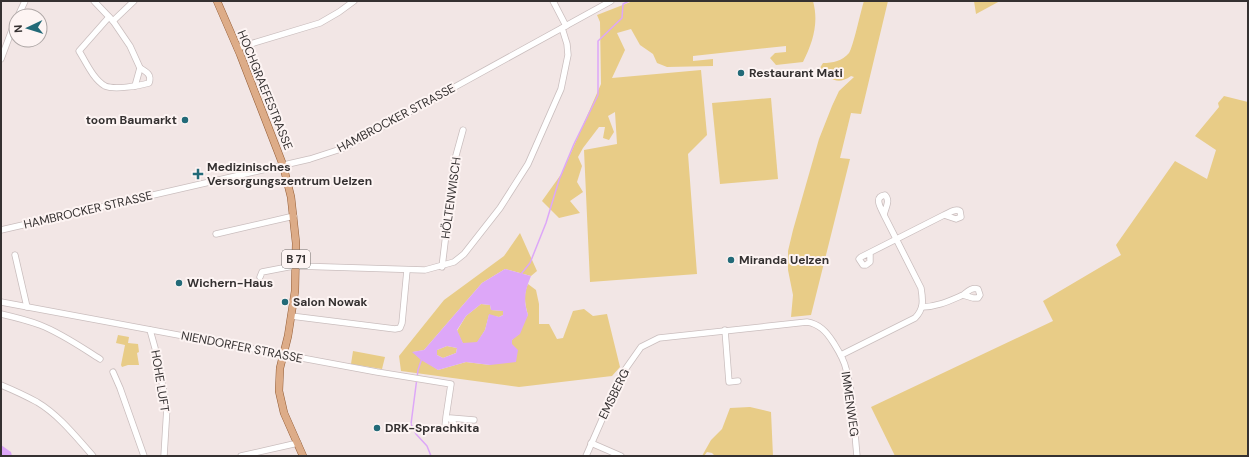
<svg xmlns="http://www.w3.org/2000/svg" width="1249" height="457" viewBox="0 0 1249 457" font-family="'DM Sans',sans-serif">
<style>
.green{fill:#e8cc87}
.water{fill:#dda7f8;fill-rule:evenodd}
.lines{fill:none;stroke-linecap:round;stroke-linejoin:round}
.stream{stroke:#dda7f8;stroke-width:1.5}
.minor-casing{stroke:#cabebe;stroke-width:7}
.major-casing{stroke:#945d36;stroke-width:8}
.minor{stroke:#fff;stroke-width:5.5}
.major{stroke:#ddac88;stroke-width:7}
.poi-dot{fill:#236a78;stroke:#fdf4f3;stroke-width:1.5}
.labels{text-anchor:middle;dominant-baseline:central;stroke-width:4;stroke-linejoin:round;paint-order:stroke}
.shield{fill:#fdf4f3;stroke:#716c6b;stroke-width:1}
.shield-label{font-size:11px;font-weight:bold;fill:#353131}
.poi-label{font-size:12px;font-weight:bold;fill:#353131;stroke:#fdf4f3;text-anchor:start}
.street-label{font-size:12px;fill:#353131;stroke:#fdf4f3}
</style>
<rect width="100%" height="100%" fill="#f2e6e5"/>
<g class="green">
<path d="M633,1H813C819,23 813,42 803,62L776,65L770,58L775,53L786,52V46L693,56V61L713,59V66L667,67L657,63L653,54L640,45L631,29L617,33L625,50L612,78L701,70L707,135L688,154L697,274L590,282L584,150L617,144L615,112L608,116L614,132L609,140L603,138L605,127H599L583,148L578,157L582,166L577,182L583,192L570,201L580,213L559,218L542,201L562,173L601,84L600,22L597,15Z"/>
<path d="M864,1H888L861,114L851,113L840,158L850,159L811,315L791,317L793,295L788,270V251L793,230L819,139L832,106L839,91L854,77L851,76C837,86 831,78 818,71L823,63C833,63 842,61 849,53C853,48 861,10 864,1Z"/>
<polygon points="974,1 1000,1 976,14"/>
<polygon points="1224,96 1248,102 1248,456 895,456 871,407 1053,321 1043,301 1121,255 1116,245 1175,161 1207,179 1216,150 1195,136 1219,107 1218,103"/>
<polygon points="771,98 778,179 720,184 712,103"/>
<path d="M520,233L537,271L531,276L505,269L482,283L424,350L413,352L438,370L466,362L490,365L512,344V340L528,315C525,305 523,294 528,284L536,290L539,304V324H549L557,339L563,338L573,311L584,309L593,316L607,314L620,367L612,376L519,387L401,371L399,356L444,300L504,256Z"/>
<polygon points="481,304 490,305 491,310 503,311 503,315 499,317 489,315 485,330 477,343 463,344 457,331 466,316"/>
<polygon points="118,335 129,337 128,343 138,344 139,352 137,353 139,365 128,365 122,367 121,365 125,345 116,343"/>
<polygon points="447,346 457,348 456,353 443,358 437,355 437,350"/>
<polygon points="353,351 385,357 382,369 351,364"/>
<polygon points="750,407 771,412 773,456 715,456 712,453 707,452 704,456 702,456 711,440 722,429 730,408"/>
</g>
<g class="water">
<path d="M505,269L531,276C525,290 523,300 528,315L520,334L512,340V344L518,350L516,362L490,365L466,362L438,370L421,360L412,352L424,350L482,283ZM481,304L490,305L491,310L503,311V315L499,317L489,314L485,330L477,342L463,343L457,330L466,316ZM447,346L457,348L456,353L443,358L437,355V350Z"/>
<polygon points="1,445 11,452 12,456 1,456"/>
</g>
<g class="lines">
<g class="stream">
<polyline points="521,274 530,263 546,223 559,180 574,144 598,95 598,41 622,18 623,4 629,1"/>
<polyline points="422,358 418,370 411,424 416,434 427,446 431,456"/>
</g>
<defs>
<g id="minor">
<polyline points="94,1 113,21 130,46 140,68 135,86"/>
<polyline points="553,1 566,26"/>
<polyline points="18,16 25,1"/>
<path d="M109,17L79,51C86,62 93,79 105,86C114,90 139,86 149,83C152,75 147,72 140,68"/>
<polyline points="113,21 134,1"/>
<polyline points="237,48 320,23 339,12 354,1"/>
<polyline points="1,59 16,19"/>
<polyline points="1,230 310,159 344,148 611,1"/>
<polyline points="216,234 294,216"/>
<path d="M870,253V262L866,265H863L859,259L861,257L944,215L956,219L961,217L960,211C955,208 949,213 944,215"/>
<polyline points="15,255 27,307"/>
<polyline points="442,267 455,159 463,130"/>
<polyline points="260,277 262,272 288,267 296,266 425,270 454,262 464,254 500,208 528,164 561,89 568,55 567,44 562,28"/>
<path d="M1,302L377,372L451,384L446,417C451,419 456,422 452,428L449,429L445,427L446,417"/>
<path d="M922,307C937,307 949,301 963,295L973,298H978L980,295L978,289C972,287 968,291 963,295"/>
<path d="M1,314C14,317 27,320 40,325C61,333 81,347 100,359"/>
<polyline points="291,316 395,329 400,328 402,323 407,270"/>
<polyline points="150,330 155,348 167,407 164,456"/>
<polyline points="725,330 729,382 738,381"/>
<path d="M841,355L915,318C924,309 923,300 921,288L884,215C885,208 891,201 885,195C873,197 881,208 884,215"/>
<polyline points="113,372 120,388 144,456"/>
<path d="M1,385C13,390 26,396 37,402C59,415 76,437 93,456"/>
<polyline points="450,418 474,420"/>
<polyline points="591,443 621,456"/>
<polyline points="241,456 298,443"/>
<path d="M586,456L622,374L641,347L659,338L807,322C819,324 826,331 833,342C838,350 844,359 846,369C854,397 854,428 857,456"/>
</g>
<polyline id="major" points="217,1 240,54 283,165 291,197 296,243 295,291 288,336 280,368 279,391 284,413 303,456"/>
</defs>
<use href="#minor" class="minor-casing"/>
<use href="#major" class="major-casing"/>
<use href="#minor" class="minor"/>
<use href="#major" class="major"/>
</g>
<g class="poi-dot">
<circle cx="741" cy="73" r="4"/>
<circle cx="185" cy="120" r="4"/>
<path d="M196 168h4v4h4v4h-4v4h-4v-4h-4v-4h4z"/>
<circle cx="731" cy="260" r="4"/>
<circle cx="179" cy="283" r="4"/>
<circle cx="285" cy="302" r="4"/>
<circle cx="377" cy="428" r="4"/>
</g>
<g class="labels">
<rect class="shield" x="282" y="250" width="28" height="18" rx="3"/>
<g class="shield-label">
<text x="296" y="259">B 71</text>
</g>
<g class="poi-label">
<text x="749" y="73">Restaurant Mati</text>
<text x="177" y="120" text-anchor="end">toom Baumarkt</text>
<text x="207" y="167">Medizinisches<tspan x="207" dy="14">Versorgungszentrum Uelzen</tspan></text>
<text x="739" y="260">Miranda Uelzen</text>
<text x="187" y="283">Wichern-Haus</text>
<text x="293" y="302">Salon Nowak</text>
<text x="385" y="428">DRK-Sprachkita</text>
</g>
<g class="street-label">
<text transform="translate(265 90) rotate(68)">HOCHGRAEFESTRASSE</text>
<text transform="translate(396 118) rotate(-28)">HAMBROCKER STRASSE</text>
<text transform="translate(451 198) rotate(-82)">HÖLTENWISCH</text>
<text transform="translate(88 210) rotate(-13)">HAMBROCKER STRASSE</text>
<text transform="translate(242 347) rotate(11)">NIENDORFER STRASSE</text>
<text transform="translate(160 381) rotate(81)">HOHE LUFT</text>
<text transform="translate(614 394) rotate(-64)">EMSBERG</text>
<text transform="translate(850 404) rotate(82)">IMMENWEG</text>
</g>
</g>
<rect width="1249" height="457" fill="none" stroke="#353131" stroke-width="4"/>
<g transform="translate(28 28) rotate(266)"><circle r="19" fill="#fdf4f3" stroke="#ada6a5"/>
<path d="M0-3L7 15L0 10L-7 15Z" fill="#236a78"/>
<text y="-6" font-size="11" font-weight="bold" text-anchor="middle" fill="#353131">N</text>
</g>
</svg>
